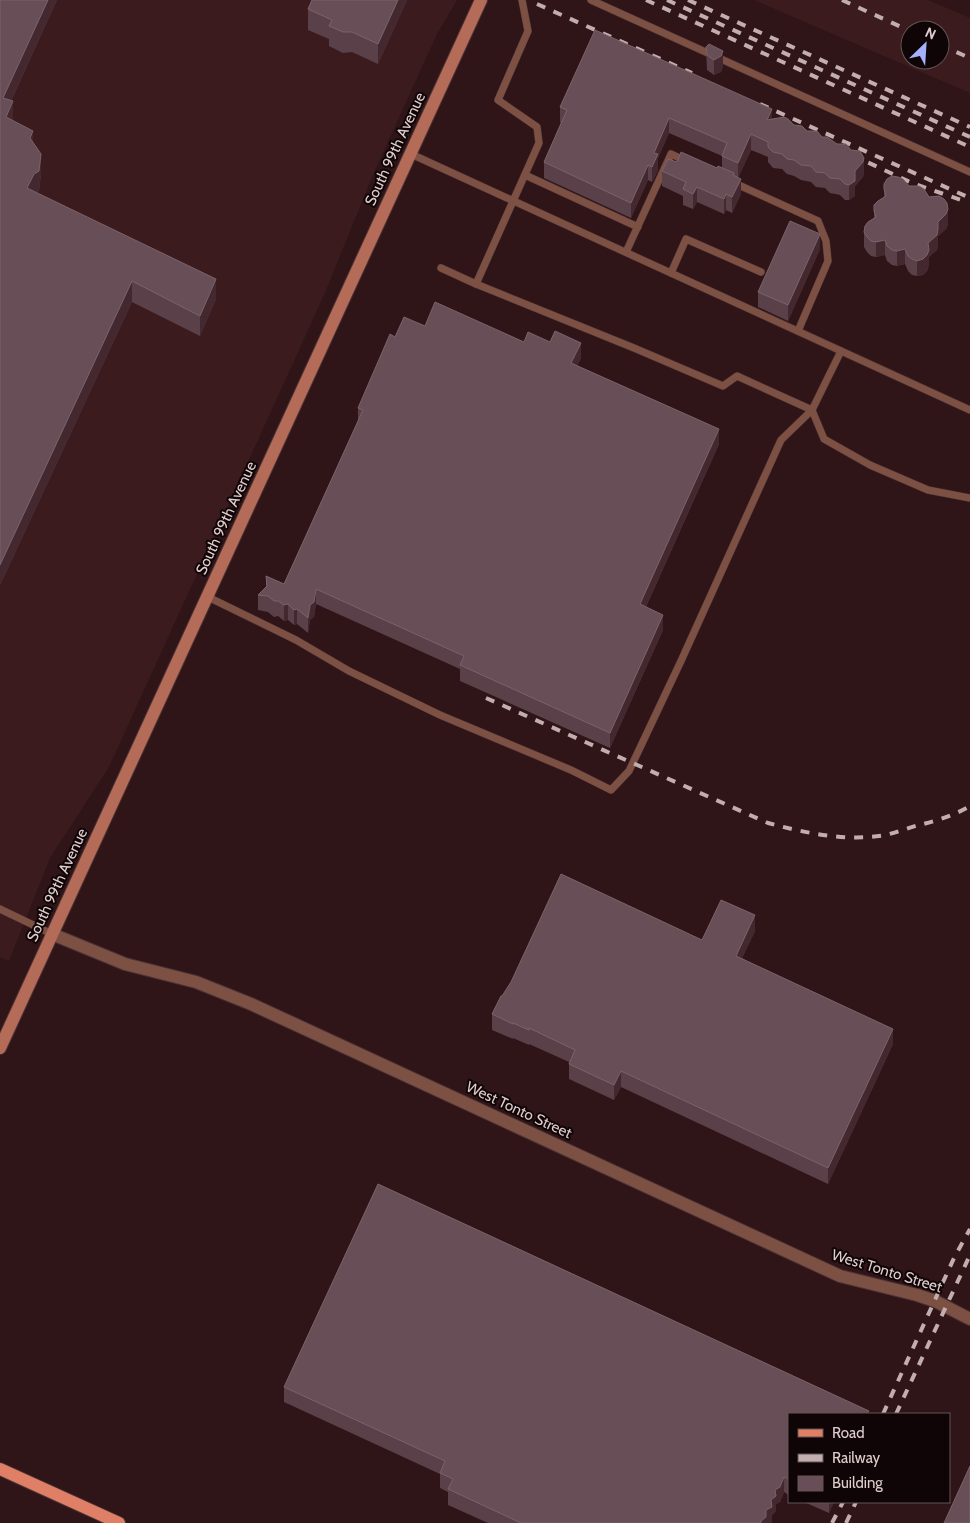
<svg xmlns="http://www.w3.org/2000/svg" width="970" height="1523" viewBox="0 0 970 1523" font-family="Cabin,sans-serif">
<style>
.built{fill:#3c1b1f;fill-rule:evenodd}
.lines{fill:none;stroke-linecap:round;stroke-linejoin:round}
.lane-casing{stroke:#4b3234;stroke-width:8}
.street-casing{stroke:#4b3234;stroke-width:14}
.secondary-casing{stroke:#4b3234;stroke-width:14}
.primary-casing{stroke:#4b3234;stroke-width:14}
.lane{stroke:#7d5044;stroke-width:7}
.street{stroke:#7d5044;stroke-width:12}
.secondary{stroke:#b46b57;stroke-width:12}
.primary{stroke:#de7f66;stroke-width:12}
.rail{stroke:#c2aeae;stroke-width:4;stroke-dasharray:9 9;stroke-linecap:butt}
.wall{fill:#5a4049}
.shaded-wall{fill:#43282f}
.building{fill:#684f57;stroke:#7b636a}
.labels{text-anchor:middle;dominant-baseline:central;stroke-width:4;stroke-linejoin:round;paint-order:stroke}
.street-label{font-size:15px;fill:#e0cdcd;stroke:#100506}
</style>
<rect width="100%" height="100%" fill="#2f1517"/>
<g class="built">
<polygon points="0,0 457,0 437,34 372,177 324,295 109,767 50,858 9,961 0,957"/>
<path d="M754,0H928L970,18V93ZM910,30H940V60H910Z"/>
</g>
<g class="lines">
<defs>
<g id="lane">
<polyline points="522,0 528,31 498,100 537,127 539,143 476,284 634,348 723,386 737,376 812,410 841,351"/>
<polyline points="591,0 970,172"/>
<polyline points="411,154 970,410"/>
<polyline points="525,175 638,227"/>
<polyline points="732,182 818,221 826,241 828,261 798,331"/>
<polyline points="626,252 671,154 686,161"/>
<polyline points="441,268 476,284"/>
<polyline points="671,273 686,239 761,272"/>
<polyline points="208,597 296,640 349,671 440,715 571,770 611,790 629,771 681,661 781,440 812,410 824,439 870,465 928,490 970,498"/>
<polyline points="0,909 52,934"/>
</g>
<polyline id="street" points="52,934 125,964 196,982 251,1004 840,1276 917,1295 935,1301 970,1319"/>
<polyline id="secondary" points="0,1048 481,0"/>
<polyline id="primary" points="0,1469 119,1523"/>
</defs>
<use href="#lane" class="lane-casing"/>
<use href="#street" class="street-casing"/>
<use href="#secondary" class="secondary-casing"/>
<use href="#primary" class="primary-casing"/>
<use href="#lane" class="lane"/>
<use href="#street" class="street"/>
<use href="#secondary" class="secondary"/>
<use href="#primary" class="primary"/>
<g class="rail">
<polyline points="646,0 970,147"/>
<polyline points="667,0 970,137"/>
<polyline points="688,0 970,127"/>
<polyline points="842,0 910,31"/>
<polyline points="537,4 692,73"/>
<polyline points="940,45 970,58"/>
<polyline points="760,104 970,198"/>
<polyline points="852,155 912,183 961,200"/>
<path d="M486,698L768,823C806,833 846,842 886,835C897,832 908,828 919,825C936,821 955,815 970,806"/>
<polyline points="883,1414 954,1258 970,1229"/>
<polyline points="896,1414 970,1255"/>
<polyline points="832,1523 843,1502"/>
<polyline points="846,1523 856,1502"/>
</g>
</g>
<g class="wall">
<polygon points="0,0 57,0 11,101 13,121 33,143 41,174 39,191 36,193 216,299 200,336 132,302 0,585"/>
<polygon points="312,0 407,0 378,64 352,52 343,53 329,46 329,39 308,30 308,9"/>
<polygon points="706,47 723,66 721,72 714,75 707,70"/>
<polygon points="560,107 772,119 794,125 822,137 864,173 863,177 855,186 855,196 849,200 845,200 840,195 830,193 825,188 816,187 811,182 801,180 794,176 787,174 782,169 773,168 768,162 768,157 751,150 738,178 741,194 732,213 726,210 724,214 697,202 693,209 683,205 683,196 662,186 662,171 677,162 717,168 722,168 722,156 669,133 658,158 658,170 652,182 648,180 631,218 544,178 544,162 561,123 560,122"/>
<polygon points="909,186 948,224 946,229 938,236 938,245 937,250 929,257 929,265 927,271 923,275 917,276 912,275 908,271 905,264 897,266 892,265 887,261 885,255 876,257 871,256 867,252 864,247 864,232 874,218 874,205 884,197 884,189"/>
<polygon points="820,249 788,321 758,307 758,292"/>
<polygon points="425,326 524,342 581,358 577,366 719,444 646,607 663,630 610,748 460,681 460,669 316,604 314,617 310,620 308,633 297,624 294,625 288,620 284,621 278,616 274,617 268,612 258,610 258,595 266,587 266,576 284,584 358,421 358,408 395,337"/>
<polygon points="755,931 742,958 893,1044 828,1184 621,1087 614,1100 569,1079 569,1062 529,1044 529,1045 513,1038 513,1039 492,1030 492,1014 502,996 702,940"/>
<polygon points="284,1387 869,1414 789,1414 789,1495 784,1492 780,1502 776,1504 776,1511 772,1515 772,1522 770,1523 488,1523 448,1505 448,1492 440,1488 440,1474 284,1402"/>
<polygon points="804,1502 834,1502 829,1513"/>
</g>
<g class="shaded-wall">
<polygon points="48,0 57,0 3,118 3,98"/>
<polygon points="398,0 407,0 378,64 378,44"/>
<polygon points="723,51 723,66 721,72 714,75 714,60"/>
<polygon points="13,101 13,122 6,117"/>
<polygon points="772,109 772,124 767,120"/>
<polygon points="669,118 669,133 658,158 658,170 652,182 652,167 654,153"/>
<polygon points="33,131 33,151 30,138"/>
<polygon points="751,134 751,150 738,179 738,163"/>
<polygon points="41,154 41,174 39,191 34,194 27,188"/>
<polygon points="864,158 864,173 863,177 855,186 855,196 849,200 849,185 855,171"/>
<polygon points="648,165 648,180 631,218 631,203"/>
<polygon points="741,179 741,194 732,213 732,197"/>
<polygon points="697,187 697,202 693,209 693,194"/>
<polygon points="726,194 726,210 724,214 724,199"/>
<polygon points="948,209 948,224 946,229 938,236 938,245 937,250 929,257 929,265 927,271 923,275 917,276 917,261 928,243 938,222"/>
<polygon points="820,234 820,249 788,321 788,305"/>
<polygon points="885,240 885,255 876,257 876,242"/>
<polygon points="905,249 905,264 897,266 897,251"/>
<polygon points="216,279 216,299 200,336 200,316"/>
<polygon points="132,281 132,302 0,585 0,565"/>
<polygon points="581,343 581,358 571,378 571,363"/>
<polygon points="719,429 719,444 640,620 640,604"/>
<polygon points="316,589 316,604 314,617 310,620 308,633 308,618 310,605"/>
<polygon points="288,604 288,620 284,621 284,605"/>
<polygon points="297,609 297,624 294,625 294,610"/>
<polygon points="663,615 663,630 610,748 610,733"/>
<polygon points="755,915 755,931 736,971 736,956"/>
<polygon points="893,1029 893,1044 828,1184 828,1168"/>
<polygon points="621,1071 621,1087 614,1100 614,1085"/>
<polygon points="784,1477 784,1492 780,1502 776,1504 776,1511 772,1515 772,1522 770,1523 761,1523 761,1521 775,1490"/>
<polygon points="829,1502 834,1502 829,1513"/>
</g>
<g class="building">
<polygon points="0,0 48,0 3,98 13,101 6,117 33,131 30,138 41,154 39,171 34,174 27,188 216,279 200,316 132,281 0,565"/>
<polygon points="312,0 398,0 378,44 352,32 343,32 329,26 332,20 308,9"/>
<polygon points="595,30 772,109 767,120 784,117 788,119 794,125 802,126 807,131 817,131 822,137 827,137 837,144 846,144 851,150 860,151 864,158 863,162 855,171 855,181 849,185 845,184 840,179 830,178 825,173 816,172 811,166 801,165 794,160 787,159 782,154 773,152 768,147 768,142 751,134 738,163 722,156 727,143 669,118 654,153 658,154 652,167 648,165 631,203 544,162 567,110 560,107"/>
<polygon points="709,44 723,51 721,56 714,60 707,55 706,47"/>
<polygon points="681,152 717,168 718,166 734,173 733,175 741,179 732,197 726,194 724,199 697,187 693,194 683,189 686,182 662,171 668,159 677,162"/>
<polygon points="892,176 898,177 903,179 909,186 919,186 924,189 929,197 939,196 944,199 947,203 948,209 946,214 938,222 938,229 937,235 928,243 929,250 927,255 923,259 917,261 912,259 908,256 905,249 897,251 892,250 887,246 885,240 876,242 871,241 867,237 864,232 865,226 868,222 876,217 874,211 874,205 878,201 886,196 884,189 884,184 887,179"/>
<polygon points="790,221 820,234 788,305 758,292"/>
<polygon points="435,302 524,342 528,332 550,342 555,331 581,343 571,363 719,429 640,604 663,615 610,733 460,665 464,656 316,589 314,602 310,605 308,618 297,609 294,610 288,604 284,605 278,601 274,601 268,596 258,595 267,586 266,576 284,584 363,410 358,408 390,334 395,337 404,317 425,326"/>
<polygon points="561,874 702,940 721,900 755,915 736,956 893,1029 828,1168 621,1071 614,1085 569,1064 575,1050 529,1028 529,1030 513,1023 513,1024 492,1014 501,996 502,996 511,982"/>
<polygon points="378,1184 869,1411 867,1414 789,1414 789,1479 784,1477 780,1487 775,1490 776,1496 771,1500 772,1507 766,1510 766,1517 761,1521 761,1523 521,1523 448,1489 453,1479 440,1473 445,1461 284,1387"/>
<polygon points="970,1466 970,1523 944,1523"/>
</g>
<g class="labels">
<g class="street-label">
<text transform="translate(395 149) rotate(-65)">South 99th Avenue</text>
<text transform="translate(226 518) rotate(-65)">South 99th Avenue</text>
<text transform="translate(57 885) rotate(-65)">South 99th Avenue</text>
<text transform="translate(519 1110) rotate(25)">West Tonto Street</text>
<text transform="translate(887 1271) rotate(17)">West Tonto Street</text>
</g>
</g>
<rect x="788" y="1413" width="162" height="90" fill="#100506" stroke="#635556"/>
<rect x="798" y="1429" width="25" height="8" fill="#de7f66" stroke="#635556"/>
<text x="832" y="1438" font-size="15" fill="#e0cdcd">Road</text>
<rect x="798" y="1454" width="25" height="8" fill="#c2aeae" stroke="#635556"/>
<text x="832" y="1463" font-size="15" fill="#e0cdcd">Railway</text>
<rect x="798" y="1476" width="25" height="15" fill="#684f57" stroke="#635556"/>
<text x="832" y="1488" font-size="15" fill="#e0cdcd">Building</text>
<g transform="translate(925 45) rotate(25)"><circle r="24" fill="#100506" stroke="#635556"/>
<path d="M0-4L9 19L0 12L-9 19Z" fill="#a5b1fc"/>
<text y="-8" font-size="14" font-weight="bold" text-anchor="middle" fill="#e0cdcd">N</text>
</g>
</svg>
